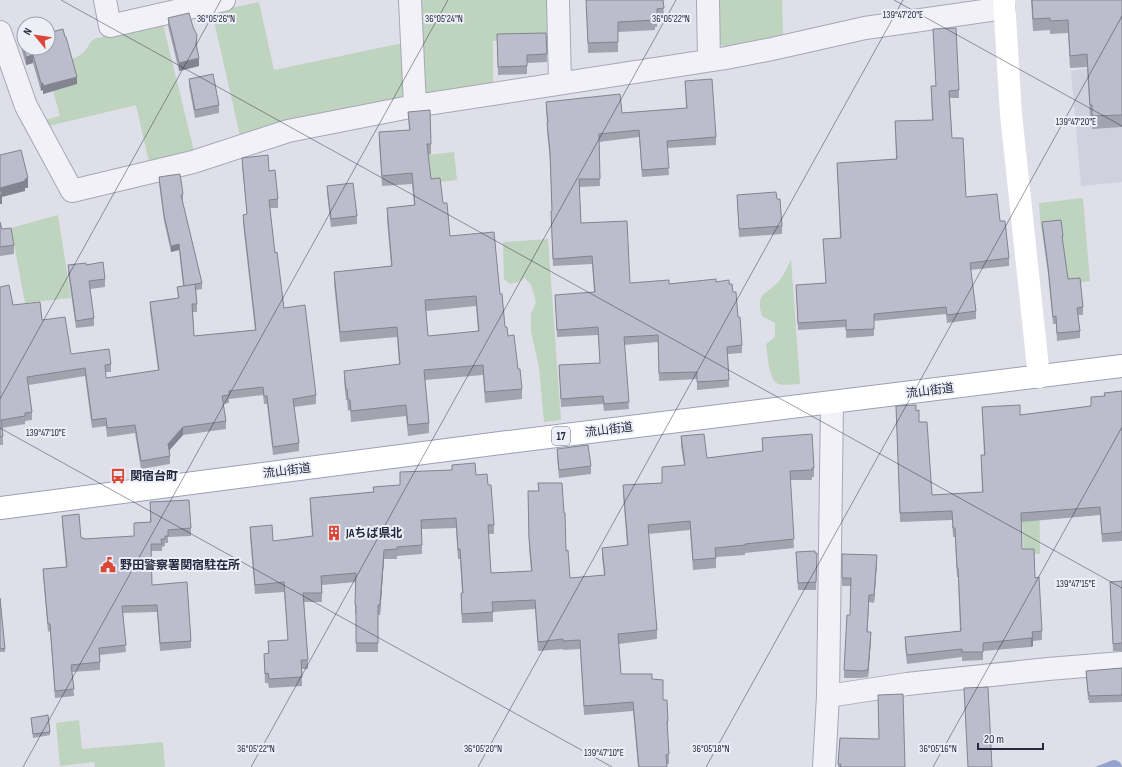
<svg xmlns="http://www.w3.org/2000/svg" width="1122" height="767" viewBox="0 0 1122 767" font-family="'Sofia Sans Condensed','Noto Sans JP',sans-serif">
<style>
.built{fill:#d0d1de}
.green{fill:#bed4be}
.water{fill:#95a2cd}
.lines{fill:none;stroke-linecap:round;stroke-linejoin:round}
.street-casing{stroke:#a6a8b7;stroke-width:24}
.primary-casing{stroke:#9ca0b6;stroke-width:24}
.street{stroke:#f1f1f7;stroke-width:22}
.secondary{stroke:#fff;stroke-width:22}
.primary{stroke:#fff;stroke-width:22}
.wall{fill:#a1a3af;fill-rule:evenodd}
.shaded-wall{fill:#83848f}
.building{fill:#bbbdcc;stroke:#83848f;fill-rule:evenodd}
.ticks{fill:none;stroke:#252941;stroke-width:1;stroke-opacity:0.45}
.labels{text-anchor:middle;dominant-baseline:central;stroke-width:4;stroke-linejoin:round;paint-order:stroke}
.shield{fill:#edeff6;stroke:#616477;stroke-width:1}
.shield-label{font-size:11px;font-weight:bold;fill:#252941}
.street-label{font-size:12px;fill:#252941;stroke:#edeff6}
.poi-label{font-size:12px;font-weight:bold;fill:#252941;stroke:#edeff6;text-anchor:start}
.ticks-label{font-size:10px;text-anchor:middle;fill:#252941;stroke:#edeff6;stroke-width:4;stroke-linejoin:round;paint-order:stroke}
</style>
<rect width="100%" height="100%" fill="#dedfe9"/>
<polygon class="built" points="1084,0 1122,0 1122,182 1081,186 1071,71 1087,69"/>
<g class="green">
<polygon points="420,0 550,0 551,39 493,41 493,84 431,94 423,89"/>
<polygon points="717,0 782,0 783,37 727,49 719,43"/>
<polygon points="259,2 274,70 403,43 405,92 398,101 240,136 212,12"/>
<path d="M163,24L194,151L149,162L136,105L49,126L45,120L60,116L53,91L77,84L70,59C75,58 81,55 84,52C92,43 88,39 103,37V36Z"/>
<polygon points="454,152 457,180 412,185 410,157"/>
<polygon points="1083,198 1090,281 1067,284 1061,228 1041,230 1039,203"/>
<polygon points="58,215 71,298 25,303 11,228"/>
<polygon points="548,239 561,420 544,422 539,367 531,332 531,314 536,302 531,285 525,278 518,282 510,284 504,279 503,242"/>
<path d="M791,259L800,384C795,384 782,386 778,384C768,379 768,354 766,344L775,337V323L762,316C755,293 766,295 779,281C784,275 788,266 791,259Z"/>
<polygon points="1039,459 1040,554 1024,554 1022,522 1016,522"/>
<polygon points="79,720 82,749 163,742 165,767 95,767 94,762 60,766 56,723"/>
</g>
<path class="water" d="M1113,760C1118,760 1121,762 1122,767H1095Z"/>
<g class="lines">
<defs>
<g id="street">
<polyline points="105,0 110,26 224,0"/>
<polyline points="410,0 415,106"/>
<polyline points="558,0 560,83"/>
<polyline points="708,0 709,60"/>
<polyline points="0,32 26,106 72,191 193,162 288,131 415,106 726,58 772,49 865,28 1004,8"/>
<polyline points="828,696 907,684 1048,669 1122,663"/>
<polyline points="824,767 828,696 832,403"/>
</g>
<polyline id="primary" points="0,508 508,442 1122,366"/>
</defs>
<use href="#street" class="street-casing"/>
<use href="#primary" class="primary-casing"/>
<use href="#street" class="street"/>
<polyline class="secondary" points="1004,0 1011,114 1039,377"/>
<use href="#primary" class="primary"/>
</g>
<g class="wall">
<polygon points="586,0 663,0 664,18 657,19 657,27 655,27 655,30 618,32 618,52 588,53"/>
<polygon points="1031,0 1122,0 1122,127 1092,129 1092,117 1090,117 1087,67 1070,68 1068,33 1050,34 1050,30 1033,31"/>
<polygon points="168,18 193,27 197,42 197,47 199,66 179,71 168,26"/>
<polygon points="933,29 959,90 959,98 950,98 952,138 966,197 1000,221 1009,258 1009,266 970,270 976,311 976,319 947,323 946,314 874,321 874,336 846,338 846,327 798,330 796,285 826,283 823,239 840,238 837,163 896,159 895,121 932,120 931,86 936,86"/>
<polygon points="546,33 547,62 527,63 527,74 498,75 497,34"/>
<polygon points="21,40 77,84 43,94 43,90 41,91 33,63 26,65 21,48"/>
<polygon points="189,79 219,105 219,113 195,118 189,86"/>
<polygon points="685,81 716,137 716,145 667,148 669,175 642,177 639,137 599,142 600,186 579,187 581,223 630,283 669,284 716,282 729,284 733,292 738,317 742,345 742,353 728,354 729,387 697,390 697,379 659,381 658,342 624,345 629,409 604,411 603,404 561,407 559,365 600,363 598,335 557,337 555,295 594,292 592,264 553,266 551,219 551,211 552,211 550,160 547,131 547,123 546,109 546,102 622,113 686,108"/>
<path d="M408,112L431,144V154L428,155L431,179L443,203L450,236L500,294L505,327L508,336L518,369L522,389V399L485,403L483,375L425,380L429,423V433L408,436L406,416L351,422L350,410L348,411L347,400H346L344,381V371L399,365L397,337L340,342L334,283V272L391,266L387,219V208L414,205L412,184L382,186L379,143V132L409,130ZM476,306L478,332L428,336L426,311Z"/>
<polygon points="242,158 269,171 278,199 278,208 270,208 275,253 284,308 316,395 316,404 294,407 299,443 299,451 273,455 267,404 264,404 263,395 229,399 229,403 223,404 226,421 226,429 183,435 169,450 170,456 170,464 141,469 135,433 107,437 106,426 92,428 85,376 29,385 32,412 32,420 25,421 25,424 2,428 3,436 3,445 0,445 0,287 13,305 42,320 71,354 111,364 111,372 106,372 106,378 158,370 150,310 150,302 178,298 177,287 183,286 179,250 171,252 164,221 159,183 159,177 183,194 183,200 182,200 202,283 202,289 196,290 197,304 197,312 193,312 194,336 255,330 243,223 243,215 247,214 242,166"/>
<polygon points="327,186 357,216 357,224 331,227 327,194"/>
<polygon points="737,195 777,199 782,226 782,234 739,237"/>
<polygon points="0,222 2,229 14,245 14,254 0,256"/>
<polygon points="1042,222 1063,236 1063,244 1068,279 1083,307 1083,315 1078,315 1080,331 1080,338 1057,341 1056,324 1053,324 1048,274 1042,230"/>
<polygon points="68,265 86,265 105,279 105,287 90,289 94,318 94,326 76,328 68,273"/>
<polygon points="1122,391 1122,541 1102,542 1100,515 1021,522 1022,549 1035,578 1042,631 1042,640 1033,641 1033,646 1031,647 983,651 983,660 962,661 962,657 907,664 905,646 905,637 960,631 958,577 957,577 955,537 953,537 952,520 900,522 896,406 916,411 919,422 932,495 982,492 981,455 984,455 982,407 1020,415 1091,406 1091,397 1104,396 1104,393"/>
<polygon points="681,436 707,458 762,451 762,438 814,468 814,477 812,477 812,480 790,480 794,548 745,553 745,555 716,557 716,568 693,570 690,530 648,534 657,630 657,639 619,644 621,674 652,679 663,700 668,721 668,730 667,730 669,754 669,764 667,764 667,767 638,767 633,711 584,715 580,649 563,650 563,649 538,651 535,609 493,612 493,622 462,623 461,603 461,593 462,593 460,559 458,559 456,528 422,529 422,554 397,556 397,559 384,559 380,615 378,615 378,652 356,652 356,614 355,614 355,605 356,582 322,585 322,602 304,602 308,660 308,669 302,669 302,686 269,688 268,683 265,683 264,654 268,653 268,641 288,640 284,592 255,594 250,536 250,527 273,541 312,536 310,508 310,498 373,492 400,485 452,470 452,465 476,475 488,485 494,525 494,534 489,534 491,573 531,571 529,548 528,491 538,491 538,483 566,551 570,578 604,575 602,557 602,548 627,545 623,494 623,485 662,483 684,465 681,446"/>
<polygon points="557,449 591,466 591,474 559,478 557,457"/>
<polygon points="150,502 191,528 191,536 168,537 168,543 165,543 165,546 162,547 162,551 151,551 152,585 191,641 191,648 160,651 157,612 123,613 126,652 100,655 100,670 72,672 74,696 55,698 50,631 48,632 43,576 43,569 66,567 62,523 62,516 81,538 84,539 134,536 134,523 150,522"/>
<polygon points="796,552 817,553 816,590 798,590"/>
<polygon points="842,554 877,562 874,603 869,602 867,632 871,640 868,677 860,678 844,678 844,670 850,615 851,586 842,586"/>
<polygon points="1122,581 1122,651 1113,651 1110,582"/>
<polygon points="0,598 5,649 5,652 0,652"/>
<polygon points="1122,668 1122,702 1089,703 1089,700 1088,700 1086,671"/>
<polygon points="31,718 50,732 50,735 33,738"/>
<polygon points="840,738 905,767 838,767"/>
</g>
<g class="shaded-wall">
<polygon points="197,35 197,42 196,51 196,44"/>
<polygon points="33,55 33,63 26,65 26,57"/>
<polygon points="199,58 199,66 179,71 179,63"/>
<polygon points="77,77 77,84 43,94 43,86"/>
<polygon points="41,83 43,83 43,90 41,91"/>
<polygon points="28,178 28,188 25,188 25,191 2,197 2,204 0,204 0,188"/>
<polygon points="179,244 179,250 171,252 171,246"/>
<polygon points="183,427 183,435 168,452 168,444"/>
<polygon points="384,550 384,559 380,615 380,605"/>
<polygon points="877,555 877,562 874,603 874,595"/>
<polygon points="869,595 869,602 867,640 867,632"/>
<polygon points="871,632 871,640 868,677 868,670"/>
<polygon points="1033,637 1033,646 1031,647 1031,638"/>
</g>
<g class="building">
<polygon points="586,0 663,0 664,8 657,9 657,17 655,17 655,20 618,22 618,42 588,43"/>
<polygon points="1032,0 1122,0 1122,115 1092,116 1092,105 1090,105 1087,54 1070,56 1068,20 1050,21 1050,18 1033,19"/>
<polygon points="189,13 193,27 197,35 196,44 199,58 179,63 168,18"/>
<polygon points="956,28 959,90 949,91 952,138 963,138 966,197 997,194 1000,221 1005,221 1009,258 970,263 976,311 947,315 946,307 874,314 874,329 846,330 846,320 798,323 796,285 826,283 823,239 841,238 837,163 897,159 895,121 933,120 931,86 936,86 933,29"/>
<polygon points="63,29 65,37 66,37 77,77 43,86 43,83 41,83 33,55 26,57 21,40 24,40 24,48 48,48 48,33"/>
<polygon points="546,33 547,54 527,55 527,66 498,67 497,34"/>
<polygon points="213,74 219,105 195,110 189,79"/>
<polygon points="712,79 716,137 667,141 669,168 642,170 639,130 599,134 600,179 579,179 581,223 627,221 630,283 669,280 669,284 716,279 716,282 729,280 729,284 732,284 733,292 736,292 738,317 740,317 742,345 727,347 729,380 697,382 697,372 659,373 658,335 624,337 629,402 604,404 603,396 561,399 559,365 600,363 598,327 557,330 555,295 595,292 592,256 553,259 551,211 552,211 550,152 547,123 548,123 546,102 620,94 622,113 687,108 685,81"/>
<path d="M430,110L431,144H427L431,179L440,178L443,203H447L450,236L494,232L500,294H502L505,327H507L508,336L514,335L518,369H520L522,389L485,392L483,365L424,370L429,423L408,425L406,405L351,411L350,400H348L347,389H346L344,371L400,364L397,327L340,332L334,272L392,266L387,208L415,205L412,173L382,176L379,132L410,130L408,112ZM476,296L479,331L428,336L425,300Z"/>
<polygon points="21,150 28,178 25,179 25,181 0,188 2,194 0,195 0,155"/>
<polygon points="268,155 269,171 275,170 278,199 269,200 275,253 277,252 284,308 305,305 316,395 293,399 299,443 273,447 267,396 264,396 263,387 229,391 229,395 222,396 226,421 183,427 168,444 170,456 141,461 135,425 107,428 106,418 92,420 85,368 27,377 32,412 25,413 25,416 1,420 3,436 0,437 0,287 9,285 13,305 40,302 42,320 65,317 71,354 109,349 111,364 105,365 106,378 159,370 150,302 179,298 177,287 195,284 197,304 192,304 194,336 256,330 243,215 247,214 242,158"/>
<polygon points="180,174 183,194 181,195 202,283 184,286 179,244 171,246 164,215 159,177"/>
<polygon points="353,183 357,216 331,219 327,186"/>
<polygon points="776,192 777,199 780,199 782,226 739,229 737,195"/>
<polygon points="1061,220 1063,236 1062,236 1068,279 1080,278 1083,307 1077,308 1080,331 1057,333 1056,316 1053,317 1048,266 1042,222"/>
<polygon points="0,222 2,229 11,228 14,245 0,247"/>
<polygon points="103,262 105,279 89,281 94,318 76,321 68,265 86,263 86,265"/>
<polygon points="1122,391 1122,532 1102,534 1100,507 1021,513 1022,549 1034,549 1035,578 1039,577 1042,631 1032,632 1033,637 1031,638 983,643 983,652 962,652 962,649 907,655 905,637 961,631 958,568 957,568 955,528 953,528 952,511 900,513 896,406 916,405 916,411 919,410 919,422 927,422 932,495 983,492 981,455 985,455 982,407 1020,405 1020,415 1091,406 1091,397 1105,396 1104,393"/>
<polygon points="704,434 707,458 763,451 762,438 812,434 814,468 812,468 812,470 790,471 794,539 745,544 745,545 715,548 716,558 693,560 690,521 648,525 657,630 618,634 621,674 652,674 652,679 663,680 663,700 667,700 668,721 667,721 669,754 666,755 667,767 639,767 633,702 584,706 580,640 563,641 563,639 538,642 535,600 492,602 493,612 462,614 461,593 463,593 460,549 458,550 456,518 421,520 422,545 397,547 397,549 384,550 380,605 378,605 378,643 356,643 356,605 355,605 356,573 321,576 322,593 303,593 308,660 301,660 302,677 269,679 268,673 265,674 264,654 269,653 268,641 288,640 284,582 255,585 250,527 272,525 273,541 313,536 310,498 374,492 373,487 400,485 400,472 452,470 452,465 475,463 476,475 487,474 488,485 491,485 494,525 488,525 491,573 532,571 529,538 528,491 539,491 538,483 562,483 564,513 565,513 566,551 568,550 570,578 605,575 602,548 628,545 623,485 662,483 662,467 685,465 681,436"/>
<polygon points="588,445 591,466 559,470 557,449"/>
<polygon points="189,500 191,528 168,530 168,536 165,536 165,539 161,539 162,544 151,544 152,585 187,582 191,641 160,643 157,605 122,606 126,645 99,648 100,662 71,665 74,689 55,691 50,624 48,624 43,569 67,567 62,516 79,514 81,538 84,538 84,539 134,536 134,523 151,522 150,502"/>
<polygon points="815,551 815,553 817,553 816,582 798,583 796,552"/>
<polygon points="842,554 877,555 874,595 869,595 867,632 871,632 868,670 860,671 844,670 847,615 850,615 851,578 842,578"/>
<polygon points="1122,581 1122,643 1113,644 1110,582"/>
<polygon points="0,598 5,649 0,648"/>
<polygon points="1122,668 1122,695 1089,696 1089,692 1088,692 1086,671"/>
<polygon points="988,687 992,767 968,767 964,688"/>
<polygon points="903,694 905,767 840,767 841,764 838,764 840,738 879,739 878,695"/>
<polygon points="48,715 50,732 33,734 31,718"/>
</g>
<path class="ticks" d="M61,0L1122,588M894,0L1122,126M0,399L221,0M0,428L612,767M23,767L448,0M251,767L676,0M478,767L903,0M706,767L1122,16M933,767L1122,427"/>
<defs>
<symbol id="bus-bare" viewBox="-9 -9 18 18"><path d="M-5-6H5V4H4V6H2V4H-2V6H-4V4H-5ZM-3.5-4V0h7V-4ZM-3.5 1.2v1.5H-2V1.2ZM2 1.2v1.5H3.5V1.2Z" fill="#db4736" stroke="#edeff6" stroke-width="2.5" paint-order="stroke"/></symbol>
<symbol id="building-bare" viewBox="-9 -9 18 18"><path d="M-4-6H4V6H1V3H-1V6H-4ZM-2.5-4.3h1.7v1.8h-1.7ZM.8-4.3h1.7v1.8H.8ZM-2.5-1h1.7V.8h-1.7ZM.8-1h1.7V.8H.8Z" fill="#db4736" stroke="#edeff6" stroke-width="2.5" paint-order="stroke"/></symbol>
<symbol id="civic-bare" viewBox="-9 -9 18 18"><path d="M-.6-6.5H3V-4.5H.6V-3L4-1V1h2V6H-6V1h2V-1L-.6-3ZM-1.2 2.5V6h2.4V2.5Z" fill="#db4736" stroke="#edeff6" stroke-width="2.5" paint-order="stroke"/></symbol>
</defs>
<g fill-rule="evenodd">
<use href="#bus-bare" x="107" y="465" width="22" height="22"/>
<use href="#building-bare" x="323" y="522" width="22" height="22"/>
<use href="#civic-bare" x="97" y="554" width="22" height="22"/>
</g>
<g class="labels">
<rect class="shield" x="552" y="427" width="18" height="18" rx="3"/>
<g class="shield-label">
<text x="561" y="436">17</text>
</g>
<g class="street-label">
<text transform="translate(930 391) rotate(-7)">流山街道</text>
<text transform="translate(609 430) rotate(-7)">流山街道</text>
<text transform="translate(287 471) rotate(-7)">流山街道</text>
</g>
<g class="poi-label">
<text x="130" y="476">関宿台町</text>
<text x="346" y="533">JAちば県北</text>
<text x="120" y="565">野田警察署関宿駐在所</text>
</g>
</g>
<g class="ticks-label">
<text x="903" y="18">139°47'20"E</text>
<text x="216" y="22">36°05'26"N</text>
<text x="444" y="22">36°05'24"N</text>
<text x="671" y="22">36°05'22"N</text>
<text x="1076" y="125">139°47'20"E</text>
<text x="46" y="436">139°47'10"E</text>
<text x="1076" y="587">139°47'15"E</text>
<text x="256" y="752">36°05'22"N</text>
<text x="483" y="752">36°05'20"N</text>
<text x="711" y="752">36°05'18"N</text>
<text x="938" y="752">36°05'16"N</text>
<text x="604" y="756">139°47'10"E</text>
</g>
<g transform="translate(36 36) rotate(299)"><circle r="19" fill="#edeff6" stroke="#9da0ae"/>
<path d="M0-3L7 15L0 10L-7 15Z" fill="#db4736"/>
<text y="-6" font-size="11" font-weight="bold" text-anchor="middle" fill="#252941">N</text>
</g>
<path d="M978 743v6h65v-6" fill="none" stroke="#252941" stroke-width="2"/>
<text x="984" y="743" font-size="12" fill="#252941" stroke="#edeff6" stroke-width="3" paint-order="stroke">20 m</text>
</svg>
